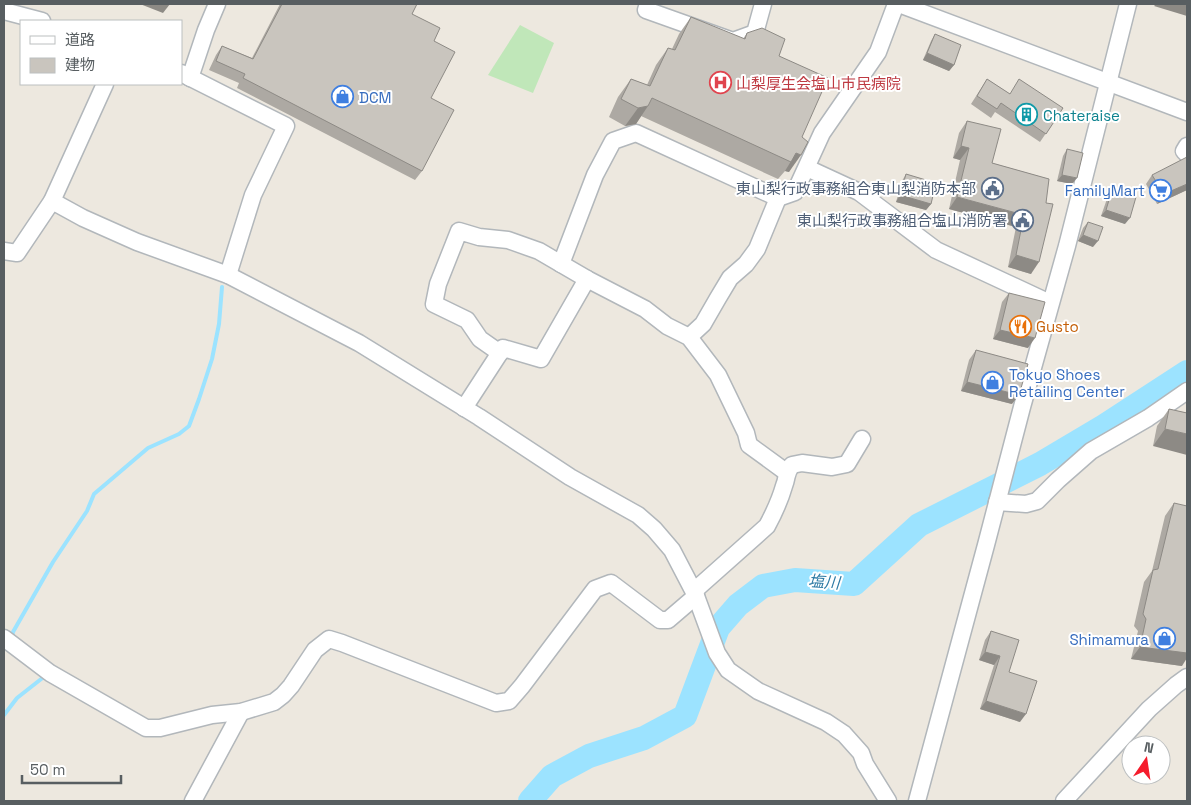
<svg xmlns="http://www.w3.org/2000/svg" width="1191" height="805" viewBox="0 0 1191 805" font-family="'Space Grotesk','Noto Sans JP',sans-serif">
<style>
.green{fill:#c0e7b9}
.lines{fill:none;stroke-linecap:round;stroke-linejoin:round}
.stream{stroke:#9ce3ff;stroke-width:4}
.river{stroke:#9ce3ff;stroke-width:24}
.minor-casing{stroke:#b2b7bb;stroke-width:19}
.minor{stroke:#fff;stroke-width:16}
.wall{fill:#ada9a3}
.shaded-wall{fill:#8d8a85}
.building{fill:#c9c5be;stroke:#8d8a85}
.labels{text-anchor:middle;dominant-baseline:central;stroke-width:4;stroke-linejoin:round;paint-order:stroke}
.health-label{font-size:15px;fill:#be3a42;stroke:#fff;text-anchor:start}
.shop-label{font-size:15px;fill:#366cbe;stroke:#fff;text-anchor:start}
.culture-label{font-size:15px;fill:#0d838f;stroke:#fff;text-anchor:start}
.service-label{font-size:15px;fill:#4e5e75;stroke:#fff;text-anchor:end}
.food-label{font-size:15px;fill:#c56008;stroke:#fff;text-anchor:start}
.water-label{font-size:16px;font-style:italic;fill:#2f7ba5;stroke:#fff}
</style>
<rect width="100%" height="100%" fill="#ede8df"/>
<polygon class="green" points="520,25 554,43 533,93 488,75"/>
<g class="lines">
<g class="stream">
<polyline points="12,638 13,632 53,562 87,511 94,494 148,448 179,434 189,426 199,399 212,359 219,324 222,287"/>
<polyline points="4,715 17,698 45,676 44,676"/>
</g>
<polyline class="river" points="530,801 552,776 589,756 644,738 685,716 718,628 738,605 763,586 795,580 854,584 919,525 1040,464 1104,426 1187,372"/>
<defs>
<g id="minor">
<polyline points="648,4 646,10 733,41 755,33 763,4"/>
<polyline points="899,4 1187,112"/>
<polyline points="4,11 42,21"/>
<polyline points="181,73 286,126 253,195 228,275"/>
<polyline points="190,78 206,30 217,4"/>
<polyline points="1187,146 1184,151 1187,154"/>
<polyline points="807,168 859,192 936,250 1050,303"/>
<polyline points="52,201 83,218 137,242 228,275 359,343 479,417 570,477 638,515 654,529 672,550 696,596 717,653 728,670 758,691 826,722 844,734 861,753 865,764 888,801"/>
<polyline points="4,251 17,253 52,201 105,84"/>
<polyline points="561,264 595,175 613,141 636,133 778,198 795,192 822,133 878,52 896,4"/>
<polyline points="689,337 703,324 718,298 730,278 746,264 757,249 778,198"/>
<polyline points="500,353 480,339 467,320 434,304 438,284 459,231 479,237 508,240 539,251 587,279 645,309 667,326 689,337 718,375 746,433 749,445 786,472"/>
<polyline points="464,408 503,348 541,359 587,279"/>
<polyline points="997,502 1026,504 1037,501 1058,480 1091,451 1148,418 1187,391"/>
<path d="M694,591L767,526C774,513 780,500 784,486C788,476 785,474 792,465L802,463L832,467L847,464L862,439"/>
<polyline points="4,638 50,673 146,728 160,728 212,715 241,712 274,702 283,695 291,686 315,650 329,639 342,643 496,703 509,701 522,686 595,589 611,583 660,620 668,620 696,596"/>
<polyline points="193,801 241,712"/>
<polyline points="917,801 986,545 1022,407 1067,246 1128,4"/>
<polyline points="1064,801 1149,709 1176,685 1187,677"/>
</g>
</defs>
<use href="#minor" class="minor-casing"/>
<use href="#minor" class="minor"/>
</g>
<g class="wall">
<polygon points="280,4 417,4 412,14 434,41 431,98 422,171 415,180 237,88 239,83 209,70 216,55 222,46 252,58"/>
<polygon points="691,17 743,39 747,33 779,56 802,137 789,172 785,171 778,179 641,116 636,124 625,126 609,117 618,97 631,79 647,85 656,65 668,48 672,49 679,34"/>
<polygon points="935,34 954,65 949,71 923,60 931,41"/>
<polygon points="987,79 1010,94 1063,108 1040,142 995,112 991,118 971,104"/>
<polygon points="967,121 992,163 1049,179 1031,274 1008,267 1016,227 949,209 960,160 953,158 959,133"/>
<polygon points="1067,149 1072,184 1057,181 1063,156"/>
<polygon points="906,174 931,204 926,210 896,202 902,181"/>
<polygon points="1152,175 1187,190 1157,204 1146,184"/>
<polygon points="1112,190 1125,224 1101,216 1108,196"/>
<polygon points="1088,222 1093,247 1078,241 1083,228"/>
<polygon points="1009,293 1028,348 993,339 1002,302"/>
<polygon points="976,350 1012,404 961,391 969,360"/>
<polygon points="1169,409 1187,413 1153,446 1157,426"/>
<polygon points="1174,503 1182,666 1131,659 1138,631 1134,626 1144,582 1152,571 1165,516"/>
<polygon points="991,631 1009,672 1020,722 980,709 994,665 979,660 985,640"/>
</g>
<g class="shaded-wall">
<polygon points="140,4 170,4 163,13"/>
<polygon points="1156,4 1183,4 1187,5 1187,16 1154,6"/>
<polygon points="927,53 954,65 949,71 923,60"/>
<polygon points="648,106 636,124 625,126 638,108"/>
<polygon points="961,146 969,148 960,160 953,158"/>
<polygon points="796,153 801,155 789,172 785,171"/>
<polygon points="1062,175 1077,178 1072,184 1057,181"/>
<polygon points="1187,184 1187,190 1157,204 1164,194"/>
<polygon points="900,195 931,204 926,210 896,202"/>
<polygon points="957,197 1024,215 1016,227 949,209"/>
<polygon points="1106,210 1130,218 1125,224 1101,216"/>
<polygon points="1083,235 1098,241 1093,247 1078,241"/>
<polygon points="1016,255 1039,262 1031,274 1008,267"/>
<polygon points="1000,330 1035,338 1028,348 993,339"/>
<polygon points="967,382 1019,395 1012,404 961,391"/>
<polygon points="1165,429 1187,434 1187,455 1153,446"/>
<polygon points="1140,647 1187,652 1187,658 1182,666 1131,659"/>
<polygon points="985,652 1000,656 994,665 979,660"/>
<polygon points="986,701 1026,714 1020,722 980,709"/>
</g>
<g class="building">
<polygon points="282,4 417,4 412,14 440,28 434,41 455,52 431,98 454,110 422,171 243,78 245,74 216,61 222,46 253,59"/>
<polygon points="691,17 745,39 747,33 762,28 785,39 779,56 828,78 802,137 808,142 801,155 796,153 791,162 652,98 648,106 638,108 621,99 631,79 650,86 668,48 675,50"/>
<polygon points="935,34 961,45 954,65 927,53"/>
<polygon points="987,79 1010,94 1019,79 1063,108 1046,134 1001,103 997,109 977,96"/>
<polygon points="967,121 1001,129 992,163 1049,179 1046,203 1053,204 1039,262 1016,255 1024,215 957,197 969,148 961,146"/>
<polygon points="1067,149 1083,153 1077,178 1062,175"/>
<polygon points="1187,157 1187,184 1164,194 1152,175"/>
<polygon points="906,174 936,183 931,204 900,195"/>
<polygon points="1112,190 1136,197 1130,218 1106,210"/>
<polygon points="1088,222 1103,227 1098,241 1083,235"/>
<polygon points="1009,293 1045,302 1035,338 1000,330"/>
<polygon points="976,350 1028,364 1019,395 967,382"/>
<polygon points="1169,409 1187,413 1187,434 1165,429"/>
<polygon points="1174,503 1187,506 1187,653 1140,647 1146,619 1143,614 1153,570 1158,569"/>
<polygon points="991,631 1019,640 1009,672 1037,681 1026,714 986,701 1000,656 985,652"/>
</g>
<defs>
<symbol id="hospital-ring" viewBox="-11 -11 22 22"><circle r="9.5" fill="#fff" stroke="#e0444e" stroke-width="1.5"/><path d="M-5-5h3v3.5h4V-5h3V5h-3V1.5h-4V5h-3Z" fill="#e0444e"/></symbol>
<symbol id="shop-ring" viewBox="-11 -11 22 22"><circle r="9.5" fill="#fff" stroke="#3f7fe0" stroke-width="1.5"/><path d="M-5-2.5h2.3a2.7 3.5 0 0 1 5.4 0H5L5.5 6h-11ZM-1.5-2.5h3a1.5 2.3 0 0 0-3 0Z" fill="#3f7fe0"/></symbol>
<symbol id="building-ring" viewBox="-11 -11 22 22"><circle r="9.5" fill="#fff" stroke="#0f9aa8" stroke-width="1.5"/><path d="M-4-6H4V6H1V3H-1V6H-4ZM-2.5-4.3h1.7v1.8h-1.7ZM.8-4.3h1.7v1.8H.8ZM-2.5-1h1.7V.8h-1.7ZM.8-1h1.7V.8H.8Z" fill="#0f9aa8"/></symbol>
<symbol id="civic-ring" viewBox="-11 -11 22 22"><circle r="9.5" fill="#fff" stroke="#5c6f8a" stroke-width="1.5"/><path d="M-.6-6.5H3V-4.5H.6V-3L4-1V1h2V6H-6V1h2V-1L-.6-3ZM-1.2 2.5V6h2.4V2.5Z" fill="#5c6f8a"/></symbol>
<symbol id="supermarket-ring" viewBox="-11 -11 22 22"><circle r="9.5" fill="#fff" stroke="#3f7fe0" stroke-width="1.5"/><path d="M-6-5.5h2.5l.6 2H6L4.5 2H-2.5L-4.4-4H-6ZM-1.5 3.2a1.3 1.3 0 1 0 .1 0ZM3 3.2a1.3 1.3 0 1 0 .1 0Z" fill="#3f7fe0"/></symbol>
<symbol id="restaurant-ring" viewBox="-11 -11 22 22"><circle r="9.5" fill="#fff" stroke="#e8710a" stroke-width="1.5"/><path d="M-5-6h1v4h1v-4h1v4h1v-4h1v5L-1.5 .5V6h-2V.5L-5-1ZM5-6V6H3V1.5H1.5Q1.5-4 5-6Z" fill="#e8710a"/></symbol>
</defs>
<g fill-rule="evenodd">
<use href="#hospital-ring" x="708" y="70" width="25" height="25"/>
<use href="#shop-ring" x="330" y="84" width="25" height="25"/>
<use href="#building-ring" x="1014" y="102" width="25" height="25"/>
<use href="#civic-ring" x="980" y="176" width="25" height="25"/>
<use href="#supermarket-ring" x="1148" y="178" width="25" height="25"/>
<use href="#civic-ring" x="1010" y="208" width="25" height="25"/>
<use href="#restaurant-ring" x="1008" y="314" width="25" height="25"/>
<use href="#shop-ring" x="980" y="370" width="25" height="25"/>
<use href="#shop-ring" x="1152" y="626" width="25" height="25"/>
</g>
<g class="labels">
<g class="health-label">
<text x="736" y="83">山梨厚生会塩山市民病院</text>
</g>
<g class="shop-label">
<text x="359" y="97">DCM</text>
<text x="1145" y="190" text-anchor="end">FamilyMart</text>
<text x="1009" y="374">Tokyo Shoes<tspan x="1009" dy="17">Retailing Center</tspan></text>
<text x="1149" y="639" text-anchor="end">Shimamura</text>
</g>
<g class="culture-label">
<text x="1043" y="115">Chateraise</text>
</g>
<g class="service-label">
<text x="976" y="188">東山梨行政事務組合東山梨消防本部</text>
<text x="1007" y="220">東山梨行政事務組合塩山消防署</text>
</g>
<g class="food-label">
<text x="1036" y="326">Gusto</text>
</g>
<g class="water-label">
<text transform="translate(824 582) rotate(4)">塩川</text>
</g>
</g>
<rect width="1191" height="805" fill="none" stroke="#585e61" stroke-width="10"/>
<rect x="20" y="20" width="162" height="65" fill="#ffffff" stroke="#bcbfc0"/>
<rect x="30" y="36" width="25" height="8" fill="#ffffff" stroke="#bcbfc0"/>
<text x="65" y="45" font-size="15" fill="#585e61">道路</text>
<rect x="30" y="58" width="25" height="15" fill="#c9c5be" stroke="#bcbfc0"/>
<text x="65" y="70" font-size="15" fill="#585e61">建物</text>
<g transform="translate(1146 760) rotate(13)"><circle r="24" fill="#ffffff" stroke="#bcbfc0"/>
<path d="M0-4L9 19L0 12L-9 19Z" fill="#f51c2c"/>
<text y="-8" font-size="14" font-weight="bold" text-anchor="middle" fill="#585e61">N</text>
</g>
<path d="M22 775v8h99v-8" fill="none" stroke="#585e61" stroke-width="2.5"/>
<text x="30" y="775" font-size="15" fill="#585e61" stroke="#ffffff" stroke-width="4" paint-order="stroke">50 m</text>
</svg>
